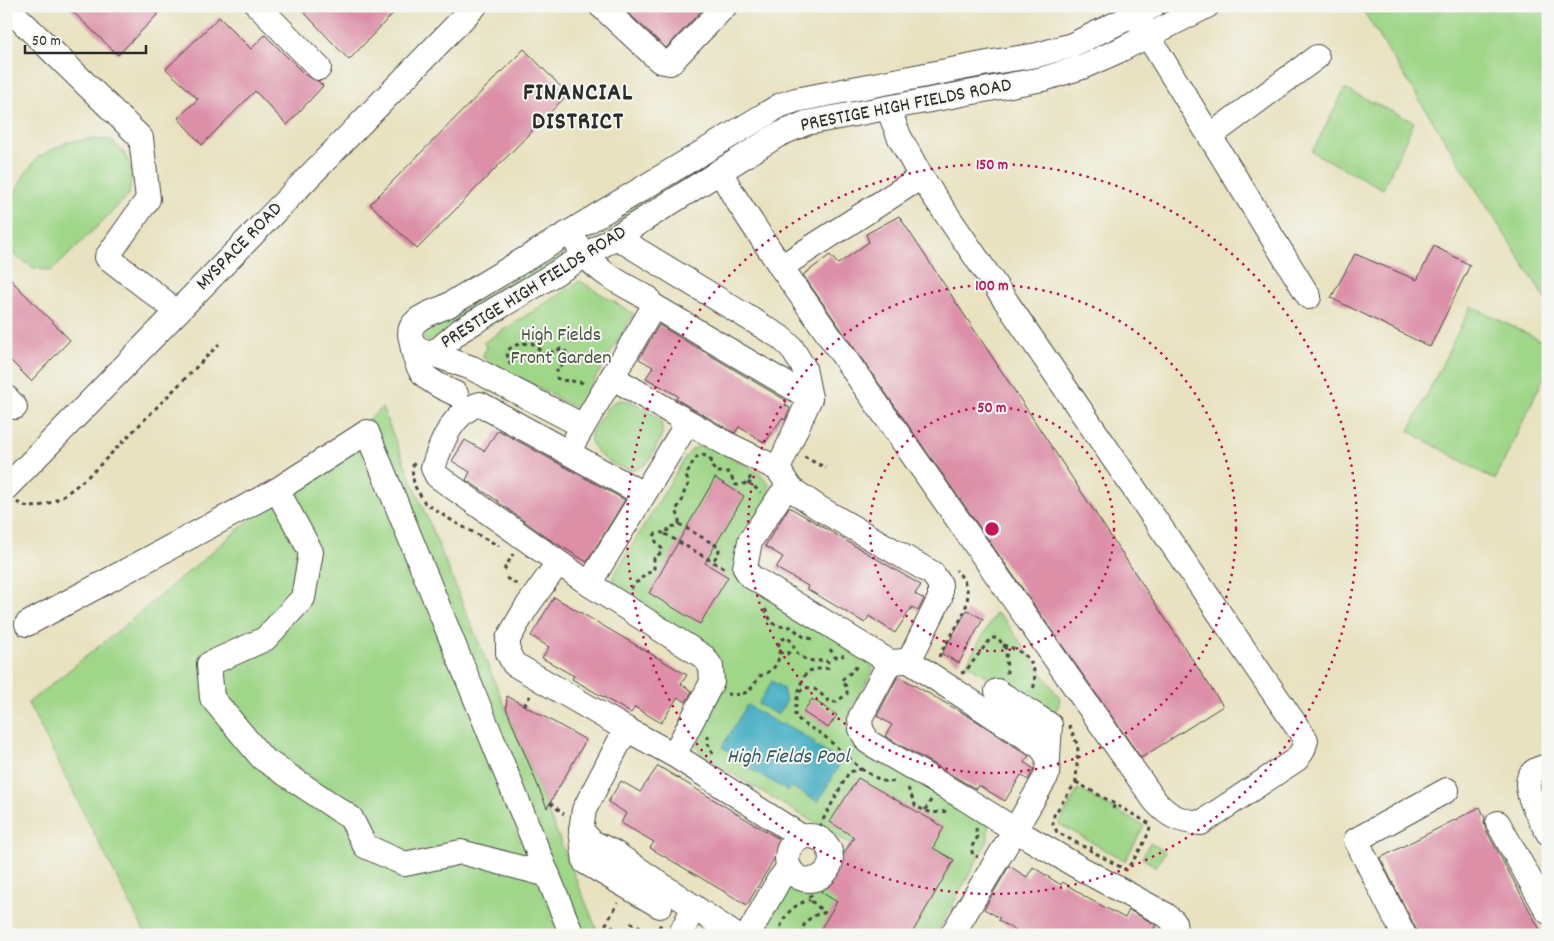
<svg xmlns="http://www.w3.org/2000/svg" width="1554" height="941" viewBox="0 0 1554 941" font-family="Dekko,sans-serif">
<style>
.green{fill:#9fd688;stroke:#65805a}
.water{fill:#44aec3;stroke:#386c77}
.building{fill:#dc8fa7}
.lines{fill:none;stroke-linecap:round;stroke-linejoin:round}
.minor-casing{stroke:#474641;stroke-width:26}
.path{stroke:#474641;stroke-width:3;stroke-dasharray:4 4;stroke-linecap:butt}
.minor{stroke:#fff;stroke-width:24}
.ring{fill:none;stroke:#c2185b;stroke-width:2.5;stroke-dasharray:2.5 5}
.labels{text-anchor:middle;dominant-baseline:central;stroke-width:4;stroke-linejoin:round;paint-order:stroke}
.street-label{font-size:20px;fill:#2b2b2b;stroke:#f6f6f2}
.park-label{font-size:20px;fill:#485642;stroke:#f6f6f2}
.water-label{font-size:21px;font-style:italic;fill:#345960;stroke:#f6f6f2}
.district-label{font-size:25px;font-weight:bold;letter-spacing:1px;fill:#2b2b2b;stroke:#f6f6f2}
.centre{fill:#c2185b;stroke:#f6f6f2;stroke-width:2.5}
.ring-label{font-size:15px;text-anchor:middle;font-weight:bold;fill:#c2185b;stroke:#f6f6f2;stroke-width:4;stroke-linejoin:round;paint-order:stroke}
</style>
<rect width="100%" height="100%" fill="#f6f6f2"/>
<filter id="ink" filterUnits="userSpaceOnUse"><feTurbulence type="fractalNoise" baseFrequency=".02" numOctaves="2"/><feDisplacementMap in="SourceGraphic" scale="10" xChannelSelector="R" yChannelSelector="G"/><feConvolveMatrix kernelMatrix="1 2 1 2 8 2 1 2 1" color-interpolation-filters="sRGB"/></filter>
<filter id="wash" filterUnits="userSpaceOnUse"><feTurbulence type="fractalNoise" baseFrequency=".0096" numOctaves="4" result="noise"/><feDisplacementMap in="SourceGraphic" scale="20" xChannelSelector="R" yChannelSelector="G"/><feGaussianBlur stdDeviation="1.12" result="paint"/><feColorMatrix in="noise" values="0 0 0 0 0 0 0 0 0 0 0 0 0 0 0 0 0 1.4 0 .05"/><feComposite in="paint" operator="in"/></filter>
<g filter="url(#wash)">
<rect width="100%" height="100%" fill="#e8e2c0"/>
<g class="green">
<polygon points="1360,6 1548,6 1548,303"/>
<polygon points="974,75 975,83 786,120 592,238 589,233 783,115"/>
<polygon points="1345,89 1414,122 1383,189 1312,152"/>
<polygon points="91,139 112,140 125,154 132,171 129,195 52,271 34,268 15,256 6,234 6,211 24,175 38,157 67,142"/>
<polygon points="561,251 564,259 431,344 419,335 431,322 438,324"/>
<polygon points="580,281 634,314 577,409 482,357 487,347 483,343"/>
<polygon points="1471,306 1548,344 1548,369 1495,480 1409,431"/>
<path d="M620,400L631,401L659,418C665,428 662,438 656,447C652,455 648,465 639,468C624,475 587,453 591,435C592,430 598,423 601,418C606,409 609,403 620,400Z"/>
<polygon points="382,408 599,935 146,935 28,703 123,627"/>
<path d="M707,445L760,473L769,484L770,492L736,560L870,659L872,667L871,675C857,699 836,719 858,744L988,824V840L936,935H761L789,889L798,883L818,889L823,888L850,844L701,755L697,746L696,737L718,699L722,687L612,591L613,577L685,458C691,449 696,446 707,445Z"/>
<polygon points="996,613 1004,619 1060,699 1058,707 1052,715 966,664"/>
<polygon points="1078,789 1144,826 1125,861 1059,824"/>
<polygon points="1150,842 1165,852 1156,867 1142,858"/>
</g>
<g class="water">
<polygon points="772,681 783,688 786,702 778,715 758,704"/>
<polygon points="747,705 781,725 783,723 815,742 814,745 841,762 818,802 792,787 788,791 744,765 746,761 722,747"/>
</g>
<g id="blocks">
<g class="building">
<polygon points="67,6 151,6 159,13 118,55"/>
<polygon points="298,6 400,6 349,60"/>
<polygon points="621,6 706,6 666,48"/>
<polygon points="219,17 251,49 265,35 305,75 318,81 323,86 287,125 255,91 202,145 178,118 198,99 166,69"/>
<polygon points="524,49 568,94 417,249 370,204"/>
<polygon points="899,216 1223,706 1141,758 803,275 830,255 838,264 869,242 866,234"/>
<polygon points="1434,246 1470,265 1430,347 1331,298 1355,254 1417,280"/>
<polygon points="6,275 70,340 31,381 6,356"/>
<polygon points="659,325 787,401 785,405 790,408 785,420 782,418 765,443 739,427 735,433 731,431 676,399 678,396 646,378 653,367 639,359"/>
<polygon points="498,430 625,500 587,562 549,539 498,502 498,501 466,480 470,472 452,461 465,440 484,451"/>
<polygon points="715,478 744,496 705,563 728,577 700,624 649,593"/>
<polygon points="789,507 921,585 915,594 924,599 918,611 912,607 895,633 869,616 865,623 807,589 808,586 776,568 783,557 765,546"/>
<polygon points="554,597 687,675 681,684 692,691 686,702 678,697 661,723 635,707 631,713 572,679 574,676 542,658 549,647 531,636"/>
<polygon points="967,610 983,619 959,663 942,654"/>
<polygon points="898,676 975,720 1029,756 1024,762 1034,769 1028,780 1021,775 1005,801 978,785 976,789 885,736 892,725 877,716"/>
<polygon points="507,696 586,740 547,808 506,708"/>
<polygon points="812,699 837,715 828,728 803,712"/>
<polygon points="658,766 784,842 747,905 650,848 654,842 621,823 626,813 608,802 621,781 640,792"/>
<polygon points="858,778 944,827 933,848 954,860 911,935 817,935 837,902 821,892 854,837 830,822"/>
<polygon points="1480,807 1485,818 1484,823 1486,830 1543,935 1418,935 1416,929 1380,858"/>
<polygon points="1009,866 1027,877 1033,867 1061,885 1063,882 1089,899 1125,918 1129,910 1156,925 1150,935 1022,935 998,920 1000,918 984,909"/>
</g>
</g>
</g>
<g filter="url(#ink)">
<use href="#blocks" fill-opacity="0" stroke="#474641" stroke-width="1"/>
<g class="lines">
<defs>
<g id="minor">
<polyline points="6,6 141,138 148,199 107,257 165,302"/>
<polyline points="258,6 319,68"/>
<polyline points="601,6 660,61 670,63 725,6"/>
<path d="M1153,6L1072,45L1037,55L993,62L796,100L781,105L447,306C432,313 405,319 411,339C414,348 421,350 429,353L439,349L461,330L616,237L778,135L806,123L1043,79L1082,67L1118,51L1207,6"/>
<polyline points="1141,22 1148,36 1309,297"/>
<polyline points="1210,136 1317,57"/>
<path d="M720,171L734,196L781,267L1155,801C1169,817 1180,821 1201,823L1297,759L1303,750L1306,740L921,177L899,136L888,108"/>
<path d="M577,244C593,271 622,284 648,298"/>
<polyline points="781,267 921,177"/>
<path d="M412,343C416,376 429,381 456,394"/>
<polyline points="429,353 472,368 583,426"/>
<polyline points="612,377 688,422"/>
<polyline points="6,397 15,407"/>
<polyline points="568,452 654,306 810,398"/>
<polyline points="778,469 791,489 819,508 932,573 940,584 940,598 909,661 1041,747 1048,757 1047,775 1015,830 1080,868 1166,915 1174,922 1175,931 1173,935"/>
<polyline points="6,488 475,6"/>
<polyline points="791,489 781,495 750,541 745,568 750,576 890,662 905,661"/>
<polyline points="277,490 311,552 303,598 265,639 209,664 212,698 262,758 351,818 365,846 405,864 461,852 548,875"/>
<path d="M643,494L480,404C453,411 441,443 433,468L437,476L589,584L704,657L711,667L712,682L674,755L802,837"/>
<polyline points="558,563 526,608 508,639 508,653 514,664 626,729 584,810 581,830 592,842 613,852 735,935"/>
<polyline points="589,584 688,422 725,443 778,469 810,398 804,368 791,347 780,337 616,237"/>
<polyline points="27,624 277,490 367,432 572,935"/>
<polyline points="890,662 860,718 861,729 868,742 964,798 1015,830 952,935"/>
<polyline points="997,691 1050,725 1048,757"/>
<polyline points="626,729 674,755"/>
<path d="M1548,766C1543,767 1537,769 1533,772C1518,786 1541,819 1548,833"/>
<polyline points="1498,823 1548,912"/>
<polyline points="581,830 585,862 660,906"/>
<circle cx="809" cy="858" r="22"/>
<polyline points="680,935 694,907"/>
<polyline points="748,935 779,880 789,867"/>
<polyline points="1404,935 1356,840 1447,790"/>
</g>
</defs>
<use href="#minor" class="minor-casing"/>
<g class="path">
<path d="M511,365C500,347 516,343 532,343L546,355L560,349L565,350L568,357L562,365L557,368V378L560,380L581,382L585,385"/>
<polyline points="804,457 826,468"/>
<path d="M711,459L712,467L717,472H728L736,485C744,485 747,484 751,476"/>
<polyline points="414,463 412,468 414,485 425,503 454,522 499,546"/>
<polyline points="748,482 758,490 760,493"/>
<path d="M17,502C40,519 76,487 93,472L219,344"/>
<polyline points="679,524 719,547 719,551 713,562"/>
<polyline points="665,534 727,570"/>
<polyline points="504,570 513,554"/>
<polyline points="506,578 520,586"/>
<polyline points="631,589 634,583 640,581 644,575 654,570 654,558 662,552 662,549 654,539 655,534 660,532 665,534 667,532 669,527 675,526 679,524 679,518 676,510 682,501 685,489 689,484 686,476 693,462 697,457 703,455 709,457 710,460"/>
<polyline points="765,609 772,623 778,626 791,627 804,637 813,639"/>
<path d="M1003,645C1028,652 1039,664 1033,691"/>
<polyline points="830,649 835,657 840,657 844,655"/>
<polyline points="779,652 787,654 793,649"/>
<path d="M939,657C952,627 985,601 956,570"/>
<polyline points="961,673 965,672 991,638 998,638 1006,649 1007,675"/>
<path d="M799,692C812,681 820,694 830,702H836L847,694V688L842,680C847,674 855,672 857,664"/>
<path d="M727,694C747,696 749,692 760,676C769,673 779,666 779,654C780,650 778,646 779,641L787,637L793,643C794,654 805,661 816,661C822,661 823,659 828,662V668C822,669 814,669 809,671C800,676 795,706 795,716L805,725L822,734L861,769L849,772L818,829"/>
<polyline points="524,706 531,694"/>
<polyline points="1069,725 1078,746 1076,782"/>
<polyline points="708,735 708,744 715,757"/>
<polyline points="861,769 882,781 896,782"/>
<path d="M1076,782L1150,824C1151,835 1133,861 1126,870L1057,832L1053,824L1054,815Z"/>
<polyline points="908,788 916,807 932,813 948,811"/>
<polyline points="550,803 564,814"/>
<polyline points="1113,809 1115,803"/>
<polyline points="925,810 931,800"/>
<polyline points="976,828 977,838 971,848 973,855 978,857"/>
<polyline points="1090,850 1093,843"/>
<polyline points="815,879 815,888 810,897 810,900 825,913"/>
<polyline points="614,928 622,934 626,933 632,923 655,934"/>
<polyline points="610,935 614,928 606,924 618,903"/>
<polyline points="655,935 661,924"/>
<path d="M779,935C781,917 793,904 810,900"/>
<path d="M802,935C801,923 813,913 825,913L828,916"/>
</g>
<use href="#minor" class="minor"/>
</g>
</g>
<g class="ring">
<circle cx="992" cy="529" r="122"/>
<circle cx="992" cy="529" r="244"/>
<circle cx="992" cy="529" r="365"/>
</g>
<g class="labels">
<g class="street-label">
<text transform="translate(906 106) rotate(-11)">PRESTIGE HIGH FIELDS ROAD</text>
<text transform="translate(240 247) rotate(-46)">MYSPACE ROAD</text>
<text transform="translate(534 288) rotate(-32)">PRESTIGE HIGH FIELDS ROAD</text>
</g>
<g class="park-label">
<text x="561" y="336">High Fields<tspan x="561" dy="23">Front Garden</tspan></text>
</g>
<g class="water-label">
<text x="788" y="758">High Fields Pool</text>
</g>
<g class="district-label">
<text x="578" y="94">FINANCIAL<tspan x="578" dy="29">DISTRICT</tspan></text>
</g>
</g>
<circle cx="992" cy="529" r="8" class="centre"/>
<g class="ring-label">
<text x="992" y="169">150 m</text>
<text x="992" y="290">100 m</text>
<text x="992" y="412">50 m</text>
</g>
<rect width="1554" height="941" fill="none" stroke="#f6f6f2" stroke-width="25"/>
<path d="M25 45v8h121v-8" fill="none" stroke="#2b2b2b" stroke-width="2.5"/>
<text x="32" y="45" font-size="15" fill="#2b2b2b" stroke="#f6f6f2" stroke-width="4" paint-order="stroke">50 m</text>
</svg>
